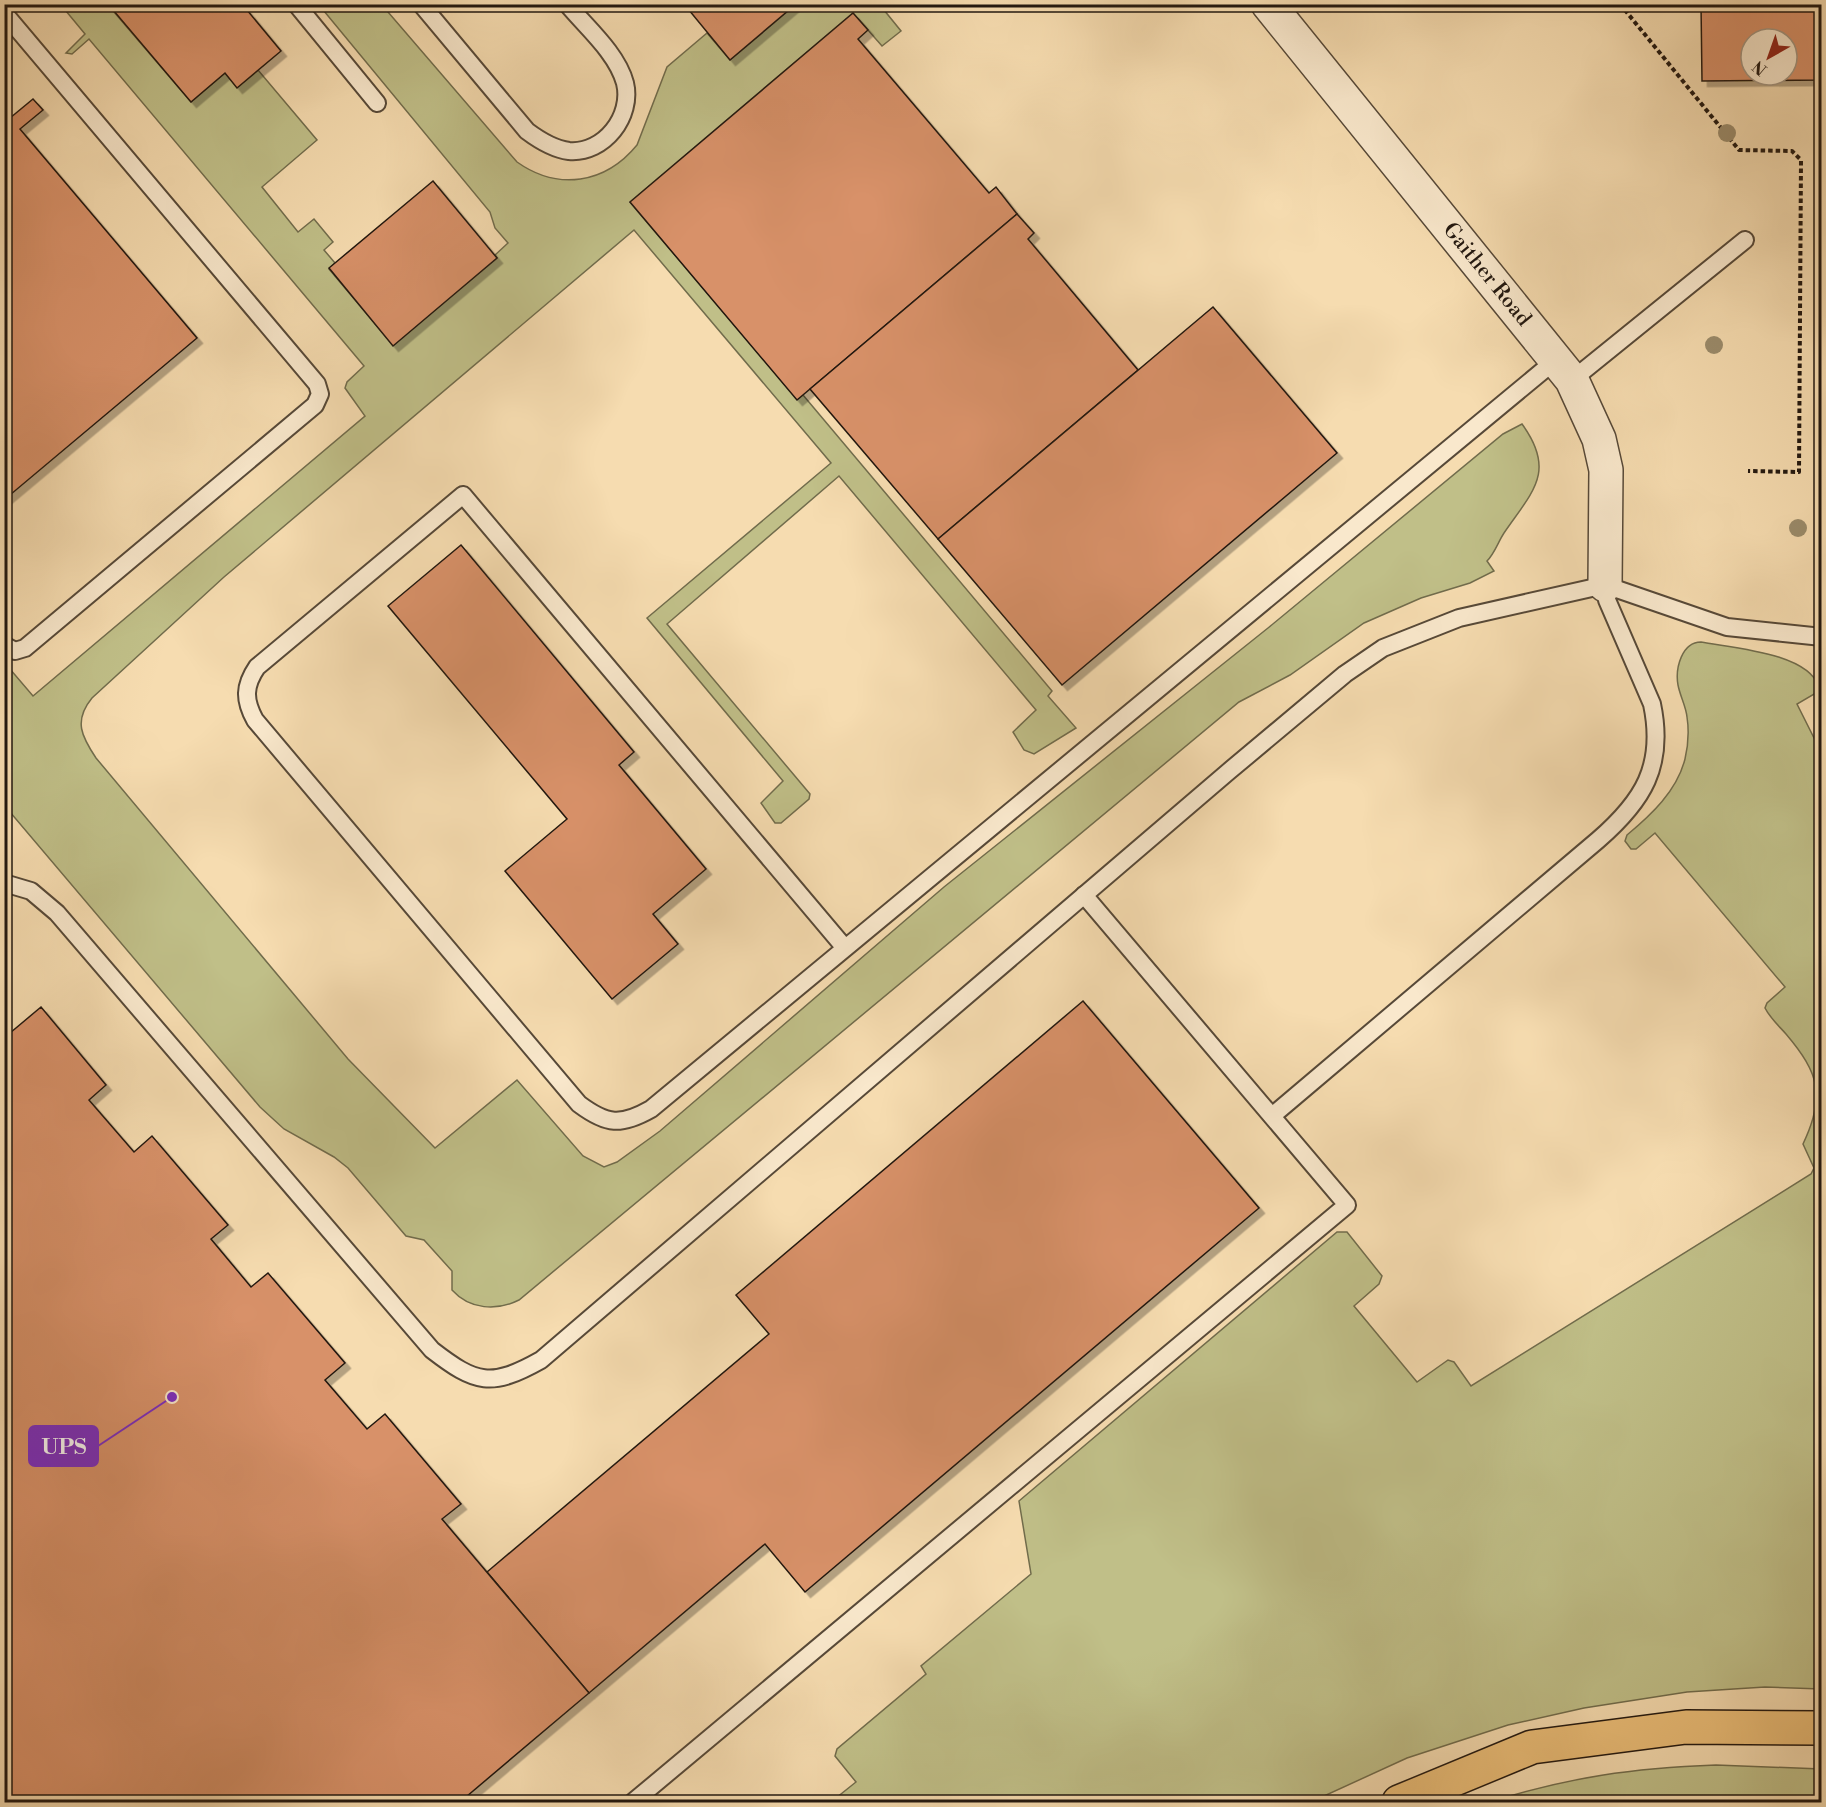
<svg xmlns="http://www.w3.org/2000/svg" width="1826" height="1807" viewBox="0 0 1826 1807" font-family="'Libre Bodoni',serif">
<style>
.green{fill:#c0bf88;stroke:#716c4c;stroke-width:1.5}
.building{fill:#d89169;stroke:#221810;stroke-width:1.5;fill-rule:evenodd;filter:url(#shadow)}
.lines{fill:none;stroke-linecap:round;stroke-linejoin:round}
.lane-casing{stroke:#574938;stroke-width:20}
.street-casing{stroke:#574938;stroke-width:36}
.highway-casing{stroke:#221810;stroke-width:36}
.path{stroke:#221810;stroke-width:4;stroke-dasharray:4.5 3;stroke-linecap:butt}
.lane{stroke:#f9e8cc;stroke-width:16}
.street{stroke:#f9e8cc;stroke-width:33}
.highway{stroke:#ebbe78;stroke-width:33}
.tree{fill:#9b8c6c}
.labels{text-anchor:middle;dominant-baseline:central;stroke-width:4.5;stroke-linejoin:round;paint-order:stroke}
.street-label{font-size:21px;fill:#221810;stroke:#f9e8cc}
.leader{fill:none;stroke:#7b2cbf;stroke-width:2}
.callout-dot{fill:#7b2cbf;stroke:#f9e8cc;stroke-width:2}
.callout{fill:#7b2cbf;stroke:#7b2cbf;stroke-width:2}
.callout-label{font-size:22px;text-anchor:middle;font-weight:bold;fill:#fff}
</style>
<defs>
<filter id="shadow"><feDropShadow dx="5.5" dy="5.5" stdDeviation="0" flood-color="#0004"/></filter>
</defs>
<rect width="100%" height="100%" fill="#f6dcb0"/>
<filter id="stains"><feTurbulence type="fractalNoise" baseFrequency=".00333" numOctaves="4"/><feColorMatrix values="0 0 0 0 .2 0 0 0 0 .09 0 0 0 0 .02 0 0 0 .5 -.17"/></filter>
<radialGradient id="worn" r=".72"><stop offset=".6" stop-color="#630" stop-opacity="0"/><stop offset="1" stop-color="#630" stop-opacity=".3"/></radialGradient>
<g class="green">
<path d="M796,4L890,5L884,10L901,31L882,46L853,13L630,202L797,399L803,395L1052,691L1048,696L1076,728L1034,754L1024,750L1013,732L1036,710L839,476L667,624L810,794L809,799L781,823H775L761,803L783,781L647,618L831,463L634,230L224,577L92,698C73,721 82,737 96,758L348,1059L435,1148L517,1080L583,1156L604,1167L617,1162L660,1131L944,887L1268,628L1503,434L1522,424C1557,472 1532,492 1504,533C1498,542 1495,553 1487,561L1494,571L1470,583L1421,598L1364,623L1290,675L1239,702L519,1300C497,1311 470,1310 452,1290V1271L424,1240L406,1236L348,1168L334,1157L284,1129L260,1107L10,812L5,816L4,662L33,696L365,416L345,388L347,382L364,366L89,39L72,54L66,53L85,34L61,5H108L191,102L225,73L237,87L258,70L317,140L262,187L298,232L314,219L333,242L324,250L335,263L329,269L393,345L497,258L495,255L508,243L495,228L490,212L319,5H382L517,162C558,191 605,184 637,145L667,67L707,33L730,60Z"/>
<path d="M1701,642C1733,648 1808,653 1819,687L1816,693L1797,704L1822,754L1821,1689L1765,1687L1687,1692L1584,1708L1508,1725L1407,1758L1311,1802H831L856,1782L835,1756L837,1749L926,1674L921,1666L1031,1574L1019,1501L1337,1232H1347L1382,1276L1379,1284L1354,1306L1417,1382L1448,1360L1454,1362L1471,1386L1811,1174L1814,1168L1803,1144C1826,1096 1819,1073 1786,1034C1779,1026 1770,1018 1765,1008L1767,1003L1785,987L1655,833L1636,849H1631L1625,841L1627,835C1651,815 1677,791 1685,759C1688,746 1689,730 1687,717C1686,706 1680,696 1678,685C1675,668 1682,642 1701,642Z"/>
<path d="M1716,1765L1821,1769V1802H1490C1570,1777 1633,1768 1716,1765Z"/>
</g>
<g class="building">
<polygon points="108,4 242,4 281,51 237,88 225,73 191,102"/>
<polygon points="684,4 796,4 730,60"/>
<path d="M1701,4H1822V80L1702,81ZM1751,39H1787V75H1751Z"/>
<polygon points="853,13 868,30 858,39 989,193 996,187 1017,214 797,400 630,202"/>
<polygon points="33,99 43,110 20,129 197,338 4,500 4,111 10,118"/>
<polygon points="433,181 497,258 393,346 329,268"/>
<polygon points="1017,214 1034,233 1028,239 1138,370 938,539 810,389"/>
<polygon points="1213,307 1337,453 1062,685 938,539"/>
<polygon points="461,545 634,752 619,765 706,869 653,914 678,944 612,999 505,871 567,819 388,606"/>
<polygon points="1083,1001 1259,1208 805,1592 765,1544 589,1693 487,1572 769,1334 736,1295"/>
<polygon points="41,1007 106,1085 89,1100 134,1152 152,1136 228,1225 211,1239 251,1287 268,1273 345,1363 325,1380 367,1429 385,1414 461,1504 442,1519 589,1693 460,1802 4,1802 4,1038"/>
</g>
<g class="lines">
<defs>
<g id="lane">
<polyline points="296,4 377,103"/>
<path d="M421,4L527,131C539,140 553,149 569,151C604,154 633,116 625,83C617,53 586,27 567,4"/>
<polyline points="4,13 317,384 320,394 315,405 25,648 15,651 4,645"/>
<polyline points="1572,380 1745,240"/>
<path d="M4,883L31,891L57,913L432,1350C476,1384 491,1388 541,1360L1228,772L1345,674L1383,648L1459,618L1605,585L1727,627L1822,637"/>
<path d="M845,948L463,495L257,667C244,686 244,700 255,720L579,1104C607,1125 621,1126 651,1109L1557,359"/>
<path d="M1272,1116L1598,840C1643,801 1665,766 1652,704L1607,600L1605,585"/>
<polyline points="633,1802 1347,1205 1084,895"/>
</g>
<g id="street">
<path id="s1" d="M1268,4L1572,380L1599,439L1606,470L1605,585"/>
</g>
<polyline id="highway" points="1399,1802 1532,1747 1686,1727 1822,1728"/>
</defs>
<use href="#lane" class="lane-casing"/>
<use href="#street" class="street-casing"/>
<use href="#highway" class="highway-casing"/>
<polyline class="path" points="1620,4 1739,150 1792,151 1801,160 1799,472 1748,471"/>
<use href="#lane" class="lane"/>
<use href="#street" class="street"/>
<use href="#highway" class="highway"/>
</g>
<g class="tree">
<circle cx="1727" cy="133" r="9"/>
<circle cx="1714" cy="345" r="9"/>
<circle cx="1798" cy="528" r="9"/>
</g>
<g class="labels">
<g class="street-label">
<text stroke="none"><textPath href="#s1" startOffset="348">Gaither Road</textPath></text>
</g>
</g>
<path class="leader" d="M172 1397L98 1446"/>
<circle class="callout-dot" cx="172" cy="1397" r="6"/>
<rect class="callout" x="29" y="1426" width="69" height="40" rx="6"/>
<g class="callout-label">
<text x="64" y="1454">UPS</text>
</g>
<rect width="1826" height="1807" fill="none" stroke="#f6dcb0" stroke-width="24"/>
<rect x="6" y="6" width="1814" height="1795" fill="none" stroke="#221810" stroke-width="3"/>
<rect x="12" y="12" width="1802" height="1783" fill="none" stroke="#221810" stroke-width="1.5"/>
<g transform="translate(1769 57) rotate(220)"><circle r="28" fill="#f9e8cc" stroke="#a39581" stroke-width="1.5"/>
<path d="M0-4.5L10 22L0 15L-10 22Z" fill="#8f2418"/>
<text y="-9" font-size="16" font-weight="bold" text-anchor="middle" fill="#221810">N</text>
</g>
<rect width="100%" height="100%" filter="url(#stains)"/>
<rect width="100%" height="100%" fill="url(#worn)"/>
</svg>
